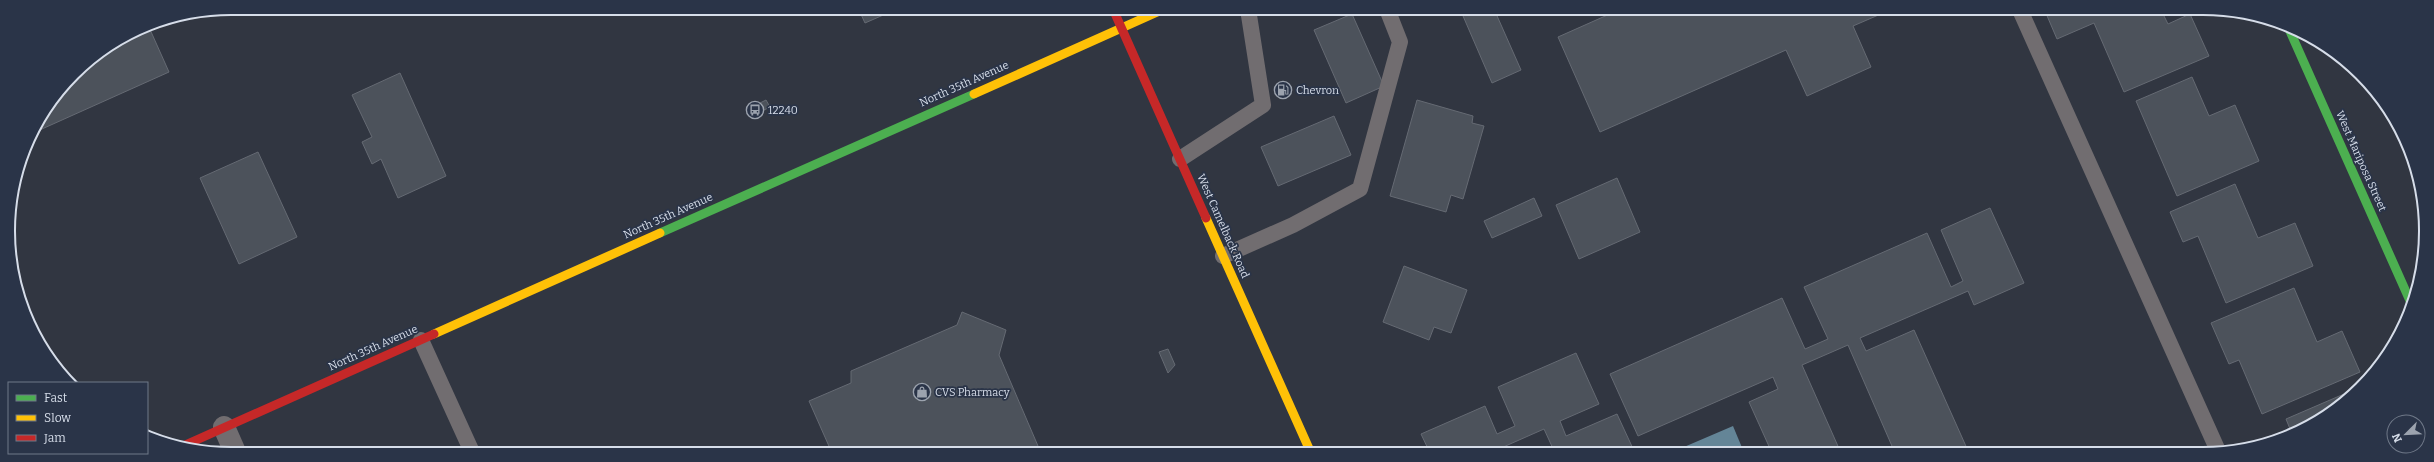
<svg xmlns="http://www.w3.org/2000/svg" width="2434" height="462" viewBox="0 0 2434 462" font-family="Bitter,serif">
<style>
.water{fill:#648597}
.building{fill:#4c525b;stroke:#656a73}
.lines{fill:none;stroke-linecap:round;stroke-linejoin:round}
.lane{stroke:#716d70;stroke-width:16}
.street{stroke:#716d70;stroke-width:22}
.fast{stroke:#4caf50;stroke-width:9}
.slow{stroke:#ffc107;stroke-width:9}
.jam{stroke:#c62828;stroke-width:9}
.labels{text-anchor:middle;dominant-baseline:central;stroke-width:3.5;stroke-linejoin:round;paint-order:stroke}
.street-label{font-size:11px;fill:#d6dde9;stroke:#2a3448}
.poi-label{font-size:11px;fill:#d6dde9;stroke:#2a3448;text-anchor:start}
.rim{fill:none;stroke:#d6dde9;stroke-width:2}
</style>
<rect width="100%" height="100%" fill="#313641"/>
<polygon class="water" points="1733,426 1743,450 1735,453 1679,453 1677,450"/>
<g class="building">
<polygon points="848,9 897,9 865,23 859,10 850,14"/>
<polygon points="1460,9 1494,9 1521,70 1492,83"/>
<polygon points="1621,9 1890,10 1853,26 1871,67 1807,96 1786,50 1600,132 1558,37"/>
<polygon points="2047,10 2161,10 2168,24 2190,14 2209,56 2124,92 2094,23 2057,39 2045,11"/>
<polygon points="1352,14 1384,86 1346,103 1314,30"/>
<polygon points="146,25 148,25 169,72 33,133 73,73"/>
<polygon points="400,73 446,176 398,198 381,159 372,164 362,142 372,137 352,95"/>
<polygon points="2192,77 2209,116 2235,105 2259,161 2177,196 2136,101"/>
<polygon points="766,100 770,107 752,116 748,109"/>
<polygon points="1417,100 1473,116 1472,123 1484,126 1463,199 1451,195 1446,212 1390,196"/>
<polygon points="1334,116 1351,155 1278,186 1261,147"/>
<polygon points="258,152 297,237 239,264 200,178"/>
<polygon points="1617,178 1640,232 1579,259 1556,205"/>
<polygon points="2235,184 2258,238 2295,223 2313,266 2226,303 2198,236 2183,242 2170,212"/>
<polygon points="1534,198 1542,216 1492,238 1484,221"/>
<polygon points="1990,208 2024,283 1974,305 1968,291 1860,338 1866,351 1914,330 1969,453 1895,453 1848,345 1802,365 1841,453 1772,453 1749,402 1778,389 1773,377 1638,436 1610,374 1782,298 1805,349 1828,339 1804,287 1927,233 1951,287 1963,281 1941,230"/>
<polygon points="1404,266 1467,290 1451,333 1434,327 1429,340 1383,322"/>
<polygon points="2294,288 2317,342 2342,331 2360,372 2262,414 2239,360 2229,364 2211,323"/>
<polygon points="962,312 1006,330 999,355 1041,453 832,453 809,401 851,383 851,371 957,325"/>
<polygon points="1168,349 1175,365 1168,373 1159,352"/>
<polygon points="1576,353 1599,404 1560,421 1566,436 1617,414 1635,453 1555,453 1544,429 1501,448 1503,453 1430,453 1421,434 1485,406 1497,434 1515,426 1498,387"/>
<polygon points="2344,394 2346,399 2301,431 2292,434 2286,419"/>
</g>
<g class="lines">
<g class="lane">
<polyline points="2020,10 2219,453"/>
<polyline points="1180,159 1263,105 1248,9"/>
<polyline points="1223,256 1293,225 1360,189 1400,42 1387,9"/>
<polyline points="421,340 472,452"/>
</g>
<polyline class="street" points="224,427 235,452"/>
<g class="fast">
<polyline points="2289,29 2411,303"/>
<polyline points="660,233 974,94"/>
</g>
<g class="slow">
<polyline points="974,94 1164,9"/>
<polyline points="1206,218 1311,453"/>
<polyline points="434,334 660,233"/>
</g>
<g class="jam">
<polyline points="1113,9 1206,218"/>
<polyline points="183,446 434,334"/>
</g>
</g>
<defs>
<symbol id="fuel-ring" viewBox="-11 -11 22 22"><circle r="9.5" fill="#2a3448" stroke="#9ca3ae" stroke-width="1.5"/><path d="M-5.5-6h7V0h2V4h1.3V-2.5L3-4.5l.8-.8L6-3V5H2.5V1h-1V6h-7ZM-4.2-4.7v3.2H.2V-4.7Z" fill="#9ca3ae"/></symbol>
<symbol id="bus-ring" viewBox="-11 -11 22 22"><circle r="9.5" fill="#2a3448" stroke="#9ca3ae" stroke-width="1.5"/><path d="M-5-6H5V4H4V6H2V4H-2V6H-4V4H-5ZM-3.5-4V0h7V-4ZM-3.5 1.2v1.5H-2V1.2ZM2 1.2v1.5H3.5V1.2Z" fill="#9ca3ae"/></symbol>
<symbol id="shop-ring" viewBox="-11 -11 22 22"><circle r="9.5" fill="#2a3448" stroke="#9ca3ae" stroke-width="1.5"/><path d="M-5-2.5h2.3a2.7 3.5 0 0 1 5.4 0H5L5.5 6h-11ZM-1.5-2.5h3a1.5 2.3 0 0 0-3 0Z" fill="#9ca3ae"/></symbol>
</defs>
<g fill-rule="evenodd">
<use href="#fuel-ring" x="1273" y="80" width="20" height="20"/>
<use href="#bus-ring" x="745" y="100" width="20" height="20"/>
<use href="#shop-ring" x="912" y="382" width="20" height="20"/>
</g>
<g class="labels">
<g class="street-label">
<text transform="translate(964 84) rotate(-24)">North 35th Avenue</text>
<text transform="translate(2361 161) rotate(66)">West Mariposa Street</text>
<text transform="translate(668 216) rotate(-24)">North 35th Avenue</text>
<text transform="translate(1223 226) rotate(66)">West Camelback Road</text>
<text transform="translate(373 348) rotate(-24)">North 35th Avenue</text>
</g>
<g class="poi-label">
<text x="1296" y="90">Chevron</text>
<text x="768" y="110">12240</text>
<text x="935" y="392">CVS Pharmacy</text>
</g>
</g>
<path d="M0 0H2434V462H0ZM231 15H2203A216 216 0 0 1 2419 231V231A216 216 0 0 1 2203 447H231A216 216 0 0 1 15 231V231A216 216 0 0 1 231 15Z" fill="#2a3448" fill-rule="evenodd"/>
<path class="rim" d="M231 15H2203A216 216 0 0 1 2419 231V231A216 216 0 0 1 2203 447H231A216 216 0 0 1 15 231V231A216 216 0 0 1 231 15Z"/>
<rect x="8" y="382" width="140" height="72" fill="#2a3448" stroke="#6f7888"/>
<rect x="16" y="395" width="20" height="6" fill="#4caf50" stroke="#6f7888"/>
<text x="44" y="402" font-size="12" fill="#d6dde9">Fast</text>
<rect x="16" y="415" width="20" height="6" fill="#ffc107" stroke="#6f7888"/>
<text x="44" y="422" font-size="12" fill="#d6dde9">Slow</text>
<rect x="16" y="435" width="20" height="6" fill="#c62828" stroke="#6f7888"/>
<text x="44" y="442" font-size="12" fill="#d6dde9">Jam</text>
<g transform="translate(2406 434) rotate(246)"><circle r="19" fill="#2a3448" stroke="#6f7888"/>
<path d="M0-3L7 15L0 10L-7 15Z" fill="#9ca3ae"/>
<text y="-6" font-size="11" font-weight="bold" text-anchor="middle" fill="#d6dde9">N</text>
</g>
</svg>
